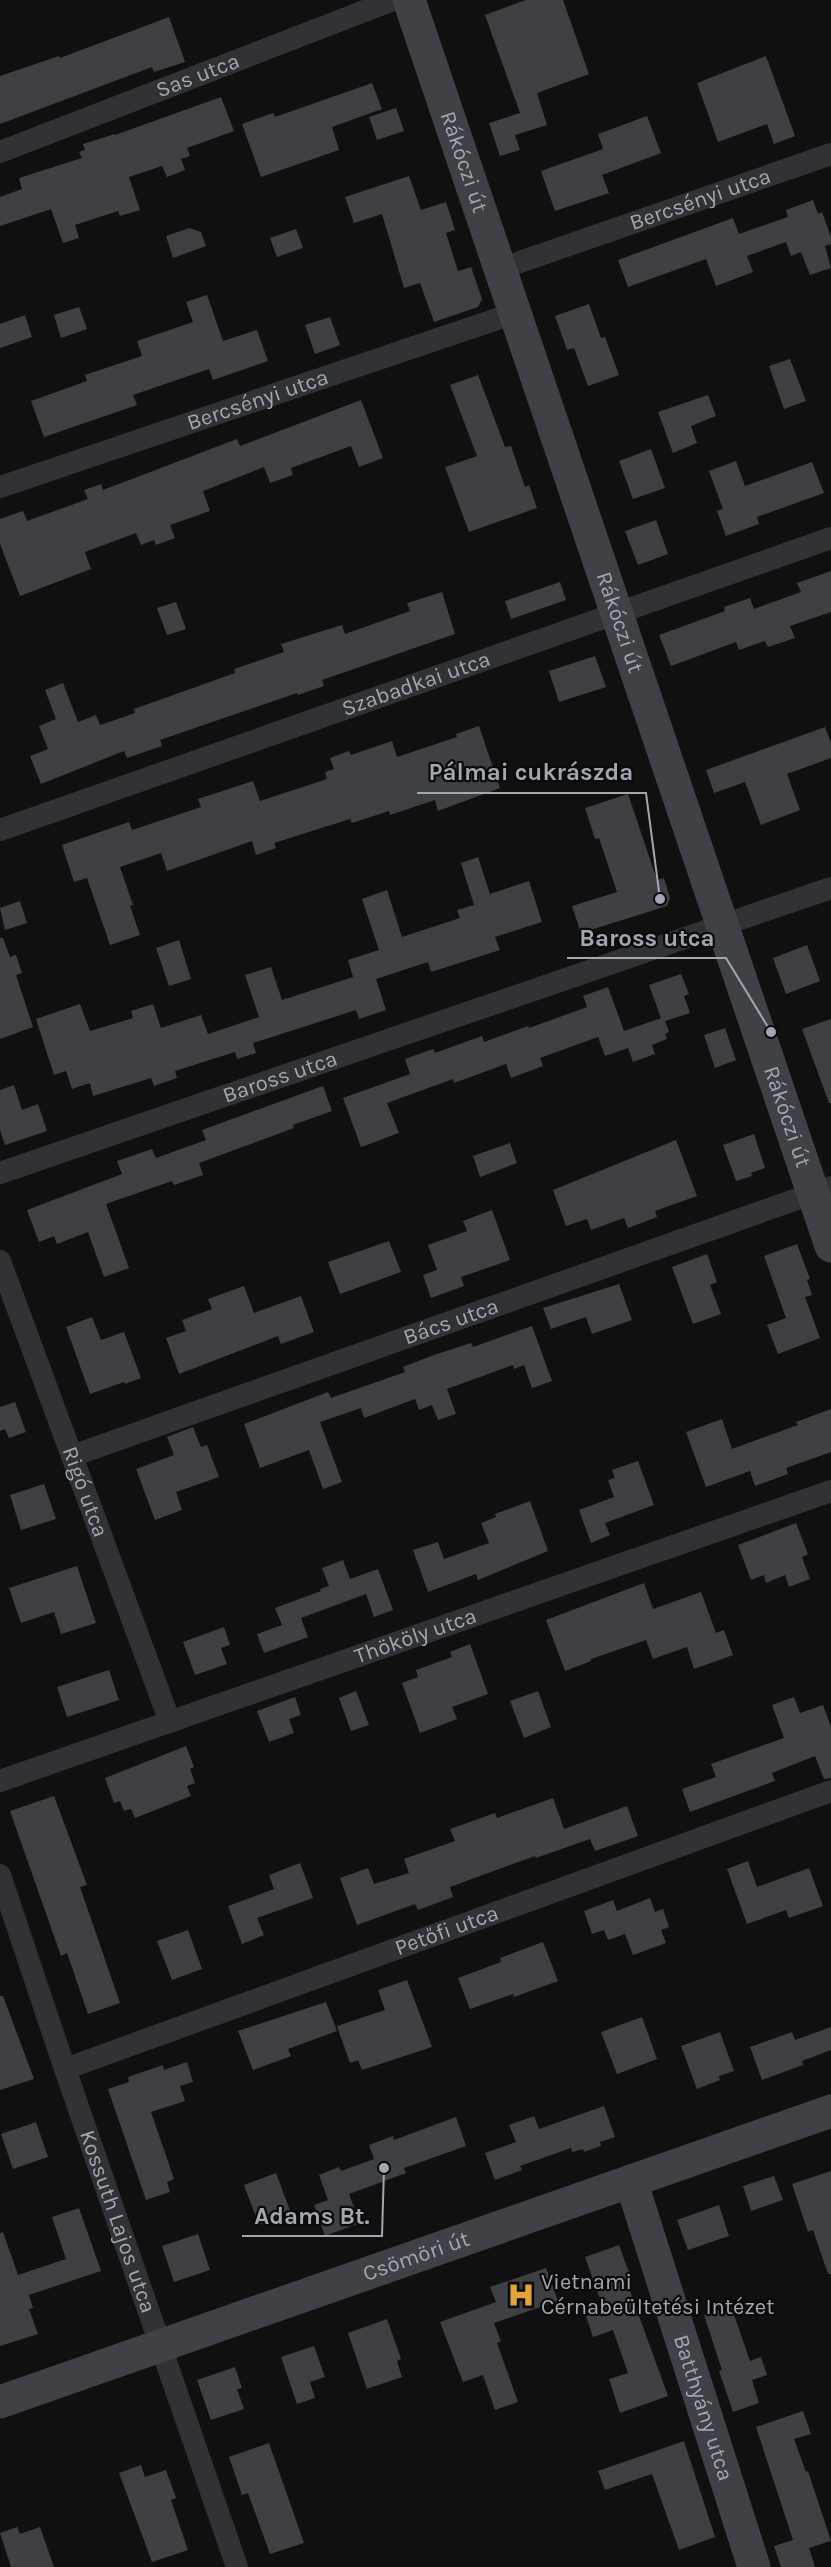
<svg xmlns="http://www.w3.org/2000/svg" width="831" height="2567" viewBox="0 0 831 2567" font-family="Karla,sans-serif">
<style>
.building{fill:#3f4044}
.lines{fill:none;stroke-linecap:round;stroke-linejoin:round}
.street{stroke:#313236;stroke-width:22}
.secondary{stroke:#404146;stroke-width:33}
.labels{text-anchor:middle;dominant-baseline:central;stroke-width:4.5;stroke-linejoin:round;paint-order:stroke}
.street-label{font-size:22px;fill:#a2a7b1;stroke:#0b0b0c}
.poi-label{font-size:22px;fill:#a2a7b1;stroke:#0b0b0c;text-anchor:start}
.leader{fill:none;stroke:#a2a7b1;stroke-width:2}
.callout-dot{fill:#a2a7b1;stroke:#0b0b0c;stroke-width:2}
.callout-label{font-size:24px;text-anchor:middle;font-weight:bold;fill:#a2a7b1;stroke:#0b0b0c;stroke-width:4.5;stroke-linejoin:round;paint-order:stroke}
</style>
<rect width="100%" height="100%" fill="#101011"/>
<g class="building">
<polygon points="526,0 563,0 589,74 537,93 547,125 515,135 520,150 500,156 489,123 520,113 485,15"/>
<polygon points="169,17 185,62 154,72 152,67 0,124 0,76 59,56 60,58"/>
<polygon points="766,56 795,136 774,144 767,124 718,142 697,83"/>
<polygon points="372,83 382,109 332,127 339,150 261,177 242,124 273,113 275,117"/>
<polygon points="221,97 234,131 187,148 190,156 181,159 185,170 167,177 162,166 129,177 140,210 120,216 118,211 75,225 79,238 63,243 51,209 0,226 0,197 22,189 19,178 82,158 79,152 85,150 83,144 115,134 115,135"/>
<polygon points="396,108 404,131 377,140 369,117"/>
<polygon points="647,116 661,153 602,175 609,193 555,211 541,171 603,149 598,134"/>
<polygon points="409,176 421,210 446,202 455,230 446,233 458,271 471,267 482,299 478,307 434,322 420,283 404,288 382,214 354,223 345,197"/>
<polygon points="813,200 818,214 822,212 831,237 831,244 825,246 831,268 810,275 801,252 791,256 786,242 747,256 753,272 716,286 706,259 628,287 618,260 733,218 739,234 788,217 786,210"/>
<polygon points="189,228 201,232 206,246 173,258 166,236"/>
<polygon points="296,229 303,248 277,257 270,238"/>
<polygon points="207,295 223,341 257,330 268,361 213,380 209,369 133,395 137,405 44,437 31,401 87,381 85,375 142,356 137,341 193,322 186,302"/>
<polygon points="589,304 601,338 605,337 619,375 588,386 574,348 567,350 555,316"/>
<polygon points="79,307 87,329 61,338 54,315"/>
<polygon points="25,315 32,337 0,348 0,324"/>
<polygon points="330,317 340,345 315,354 305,325"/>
<polygon points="790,359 806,401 784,409 769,366"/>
<polygon points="478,375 505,447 511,446 525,487 529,485 537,508 469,532 445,467 477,456 450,385"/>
<polygon points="708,395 716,416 691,426 697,443 673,453 658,412"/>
<polygon points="361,400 383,458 359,467 351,446 291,468 293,475 270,483 264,467 203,491 210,511 170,525 175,538 156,545 154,540 141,545 136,533 85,552 91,569 20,596 0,544 0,519 23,511 27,521 88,499 84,490 101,484 103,490 237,439 240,446"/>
<polygon points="651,449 665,488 633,499 619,461"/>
<polygon points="736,461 745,486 812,462 824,493 757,517 759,524 726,536 717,511 723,509 709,471"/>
<polygon points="656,520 668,554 638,565 625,531"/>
<polygon points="831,571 831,612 790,626 795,638 768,647 765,641 739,650 736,642 671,666 659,635 725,611 724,607 750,598 754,609 801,592 797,583"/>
<polygon points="560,582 566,600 511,619 505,601"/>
<polygon points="442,592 455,634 322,680 324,686 298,695 297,693 160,740 162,746 127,758 124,751 41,784 30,756 48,749 39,726 56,719 45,690 63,683 78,722 96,715 100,725 135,713 134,709 235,673 234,669 284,652 281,644 342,625 345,634 410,611 407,603"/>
<polygon points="176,602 186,629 167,635 157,608"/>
<polygon points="595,656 606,687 559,702 549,671"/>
<polygon points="479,726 500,788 438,811 435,800 390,815 389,811 352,823 350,819 274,843 276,848 256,855 252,841 167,871 161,853 120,867 133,905 130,906 140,935 110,945 87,878 74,882 62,845 129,822 132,830 201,807 198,799 253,781 260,801 327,779 325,772 334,769 330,758 349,751 351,755 392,741 397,757 457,737 456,734"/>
<polygon points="825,727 831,743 831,758 787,774 800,810 761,825 745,782 714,793 706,770"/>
<polygon points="628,794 657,880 664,878 670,898 667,906 581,933 572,906 617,892 599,838 595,839 585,808"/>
<polygon points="478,857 490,894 529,881 542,922 495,937 500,950 431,972 428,962 376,979 386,1010 359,1019 356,1010 253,1043 256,1053 237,1059 235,1052 175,1071 177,1078 154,1086 151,1078 93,1096 90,1083 72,1089 66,1071 54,1075 36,1019 80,1004 90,1031 133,1018 131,1011 153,1004 161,1028 201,1015 208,1034 259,1017 245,975 271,967 282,1000 353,977 348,960 379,950 362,899 387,890 402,937 460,918 457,910 474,905 461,863"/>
<polygon points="20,901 27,923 5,930 0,908"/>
<polygon points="0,938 3,938 10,957 16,955 22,973 16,975 33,1027 0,1039"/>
<polygon points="179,940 191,979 169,986 156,948"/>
<polygon points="807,945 820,981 786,994 773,958"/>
<polygon points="681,974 689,994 684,996 690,1013 665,1021 669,1032 665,1034 667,1039 652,1045 655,1054 633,1062 628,1048 605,1056 598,1037 540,1058 543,1066 511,1078 506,1064 454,1083 453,1079 387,1103 399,1133 361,1147 343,1098 410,1074 405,1059 433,1049 435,1053 482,1036 484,1042 528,1026 529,1028 587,1007 583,996 608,987 624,1031 661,1018 649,985"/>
<polygon points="831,1019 831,1103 829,1103 802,1029"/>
<polygon points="725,1028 736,1060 715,1068 704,1035"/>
<polygon points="14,1085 22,1110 38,1104 47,1131 5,1145 0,1130 0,1090"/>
<polygon points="323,1086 332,1111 293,1125 294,1128 199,1163 203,1175 174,1185 172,1181 106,1204 129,1268 104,1277 88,1232 57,1244 54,1236 39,1242 27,1210 122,1174 117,1161 152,1149 156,1158 206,1140 202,1130"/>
<polygon points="754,1134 765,1168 751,1173 752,1176 736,1181 723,1145"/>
<polygon points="676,1140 697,1196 655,1211 657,1217 628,1228 624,1218 591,1230 587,1219 566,1226 553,1190"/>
<polygon points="510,1143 517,1163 480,1177 473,1156"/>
<polygon points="492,1210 510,1260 461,1277 464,1286 431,1298 423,1275 437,1270 428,1245 467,1231 463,1221"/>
<polygon points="389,1241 401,1272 340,1294 328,1262"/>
<polygon points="797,1244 810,1279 807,1280 812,1295 805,1297 820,1338 778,1354 767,1325 786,1318 764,1256"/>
<polygon points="707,1254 717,1282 710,1285 721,1314 693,1324 672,1267"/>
<polygon points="619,1284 632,1320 592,1334 586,1317 551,1329 543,1308"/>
<polygon points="244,1286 254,1313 301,1296 314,1332 281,1344 278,1336 179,1374 166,1338 186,1331 182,1320 212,1309 208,1299"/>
<polygon points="92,1317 101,1340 124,1332 141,1378 125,1384 124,1382 90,1394 66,1327"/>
<polygon points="532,1326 552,1381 532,1388 524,1365 514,1369 513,1365 447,1389 456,1414 438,1420 432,1405 419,1410 415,1399 364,1418 361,1408 320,1422 342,1482 323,1489 309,1450 260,1468 244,1424 328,1392 331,1398 405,1372 403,1367 434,1355 471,1343 473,1347"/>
<polygon points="15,1402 26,1432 9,1438 5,1429 0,1431 0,1407"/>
<polygon points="831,1409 831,1452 786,1468 788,1474 755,1486 750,1471 706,1487 686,1432 722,1419 732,1449 798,1425 796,1422"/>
<polygon points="193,1427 201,1447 207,1445 219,1477 176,1492 182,1510 155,1520 136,1469 174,1455 167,1437"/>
<polygon points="638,1461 654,1505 605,1523 610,1535 591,1543 579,1510 614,1497 608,1480 615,1478 612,1470"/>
<polygon points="44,1484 56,1519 21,1530 10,1495"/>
<polygon points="530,1501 548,1551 478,1580 476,1574 428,1592 413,1550 438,1542 444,1559 489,1543 481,1523 496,1517 495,1514"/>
<polygon points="796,1523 808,1554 802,1557 810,1579 789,1587 785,1575 766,1583 764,1575 751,1580 738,1545"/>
<polygon points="343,1560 350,1579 378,1569 393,1610 374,1617 366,1594 301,1618 308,1637 264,1653 257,1634 282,1625 275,1608 321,1591 320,1589 329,1586 322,1568"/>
<polygon points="77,1566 96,1623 61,1634 54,1612 21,1623 9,1588"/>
<polygon points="644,1583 653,1609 701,1592 716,1633 724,1630 733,1655 694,1669 687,1647 653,1659 646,1640 591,1659 591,1661 565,1671 546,1620"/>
<polygon points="224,1627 230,1645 221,1648 227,1664 195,1675 183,1642"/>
<polygon points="470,1644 488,1694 452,1707 457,1719 420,1733 402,1683 418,1677 416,1670 452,1657 450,1652"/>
<polygon points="109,1670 119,1700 67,1717 57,1687"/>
<polygon points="356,1691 369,1725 351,1731 339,1698"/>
<polygon points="538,1691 551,1727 524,1738 510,1701"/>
<polygon points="295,1697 301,1715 289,1719 294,1733 269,1742 257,1711"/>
<polygon points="794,1697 800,1713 823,1705 831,1727 831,1778 824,1779 815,1756 772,1773 775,1781 690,1812 682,1789 716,1777 711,1764 784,1738 772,1705"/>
<polygon points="186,1746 194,1767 190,1769 195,1783 187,1786 191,1796 135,1818 131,1809 124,1811 120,1801 114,1803 105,1778"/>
<polygon points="54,1796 87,1885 80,1887 120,2003 88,2014 67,1953 61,1956 10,1811"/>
<polygon points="553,1798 564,1829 627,1806 638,1836 595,1851 590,1839 536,1858 535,1856 450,1887 453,1897 418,1910 415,1904 357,1925 340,1878 368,1868 374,1884 409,1873 404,1859 455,1841 450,1829 495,1813 497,1818"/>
<polygon points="748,1861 757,1887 809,1868 823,1906 789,1918 786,1910 747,1924 727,1869"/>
<polygon points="300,1863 313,1898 257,1918 264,1935 242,1944 228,1906 274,1889 269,1875"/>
<polygon points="650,1898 655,1912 663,1909 669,1927 661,1930 666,1943 633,1955 625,1934 608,1940 604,1930 592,1934 584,1911 613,1900 617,1911"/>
<polygon points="188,1930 202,1969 172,1980 157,1941"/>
<polygon points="543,1942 558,1981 514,1997 513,1994 470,2009 458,1978 501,1962 500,1958"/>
<polygon points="407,1980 432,2047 362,2070 358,2060 350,2063 337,2026 385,2010 378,1990"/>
<polygon points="0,1996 3,1996 34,2079 0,2090"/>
<polygon points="326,2002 337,2031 288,2049 291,2056 253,2070 238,2031"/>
<polygon points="642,2017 657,2059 617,2074 601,2032"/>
<polygon points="831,2027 831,2050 802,2061 803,2065 762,2080 750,2047 792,2032 795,2040"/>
<polygon points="720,2032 734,2071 719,2076 720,2080 697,2089 681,2046"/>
<polygon points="187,2062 193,2082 180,2086 185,2101 151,2112 174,2179 167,2182 170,2192 146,2200 108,2089 129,2082 128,2077 163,2065 164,2070"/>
<polygon points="604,2106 615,2137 600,2142 601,2146 584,2152 583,2149 572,2152 571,2148 520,2166 522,2170 495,2180 485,2153 516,2142 509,2125 534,2116 539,2129"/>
<polygon points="456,2117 466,2146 404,2168 406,2173 349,2194 360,2223 325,2236 314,2205 328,2200 319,2175 339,2167 341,2171 374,2159 369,2145 393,2136 394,2140"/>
<polygon points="36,2122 48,2157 13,2169 1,2134"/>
<polygon points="831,2171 831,2274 828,2274 813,2230 808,2232 792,2184"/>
<polygon points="276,2173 291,2213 259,2225 244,2185"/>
<polygon points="774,2176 783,2200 751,2211 743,2186"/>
<polygon points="719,2205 729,2236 688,2250 677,2220"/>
<polygon points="79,2208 101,2271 29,2295 33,2308 29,2309 38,2334 0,2346 0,2233 3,2232 18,2275 66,2259 52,2217"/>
<polygon points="198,2234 210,2270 174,2282 162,2246"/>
<polygon points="619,2245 631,2278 626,2280 668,2396 620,2413 609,2379 628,2373 613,2330 593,2337 586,2316 604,2310 585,2257"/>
<polygon points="546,2268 558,2301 494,2323 501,2341 497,2343 518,2402 495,2410 483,2375 463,2382 440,2322 496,2302 490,2287"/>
<polygon points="731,2306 750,2361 761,2357 767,2375 752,2380 759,2403 733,2412 719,2371 722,2370 704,2315"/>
<polygon points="387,2319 401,2359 397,2361 402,2377 367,2389 348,2333"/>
<polygon points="314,2346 325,2377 310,2382 315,2398 297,2404 281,2357"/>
<polygon points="235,2367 242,2388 237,2389 244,2409 211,2420 197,2380"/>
<polygon points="803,2411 811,2434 794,2439 806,2472 808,2471 831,2541 809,2548 815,2567 781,2567 774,2546 793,2540 756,2427"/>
<polygon points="684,2441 715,2537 679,2550 652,2474 605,2490 598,2471"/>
<polygon points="269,2443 304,2543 270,2554 248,2493 242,2495 229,2457"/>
<polygon points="141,2465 145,2477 166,2470 176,2498 171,2500 188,2550 152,2562 119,2473"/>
<polygon points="17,2527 20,2534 40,2527 54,2567 11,2567 0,2533"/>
</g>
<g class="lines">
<g class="street">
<path id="s1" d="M0,152L393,0"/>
<path id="s2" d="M500,269L831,154"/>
<path id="s3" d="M0,487L515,313"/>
<path id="s4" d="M0,830L831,538"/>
<path id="s5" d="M0,1173L831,888"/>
<path id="s6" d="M0,1261L170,1722"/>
<path id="s7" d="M72,1456L831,1187"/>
<path id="s8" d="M0,1781L831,1491"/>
<path id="s9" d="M0,1875L65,2069L237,2567"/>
<path id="s10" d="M65,2069L831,1791"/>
</g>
<g class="secondary">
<path id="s11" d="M409,0L831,1246"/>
<path id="s12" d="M631,2181L754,2567"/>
<path id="s13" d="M0,2402L831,2111"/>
</g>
</g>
<defs>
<symbol id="hospital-bare" viewBox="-9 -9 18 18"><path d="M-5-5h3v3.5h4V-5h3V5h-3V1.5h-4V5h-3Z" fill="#e2a537" stroke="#0b0b0c" stroke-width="2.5" paint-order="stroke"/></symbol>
</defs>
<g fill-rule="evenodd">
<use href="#hospital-bare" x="502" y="2276" width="38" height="38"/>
</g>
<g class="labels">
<g class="street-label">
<text stroke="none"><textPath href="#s1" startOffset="212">Sas utca</textPath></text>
<text stroke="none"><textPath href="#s11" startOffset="171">Rákóczi út</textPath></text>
<text stroke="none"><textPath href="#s2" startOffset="212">Bercsényi utca</textPath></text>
<text stroke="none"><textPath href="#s3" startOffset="272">Bercsényi utca</textPath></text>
<text stroke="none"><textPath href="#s11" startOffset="657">Rákóczi út</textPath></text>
<text stroke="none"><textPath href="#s4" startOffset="441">Szabadkai utca</textPath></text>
<text stroke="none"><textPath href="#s5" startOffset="296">Baross utca</textPath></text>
<text stroke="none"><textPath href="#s11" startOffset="1179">Rákóczi út</textPath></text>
<text stroke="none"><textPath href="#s7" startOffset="402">Bács utca</textPath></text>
<text stroke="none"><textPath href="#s6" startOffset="246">Rigó utca</textPath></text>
<text stroke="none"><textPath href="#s8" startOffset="440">Thököly utca</textPath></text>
<text stroke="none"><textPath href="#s10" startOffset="406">Petőfi utca</textPath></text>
<text stroke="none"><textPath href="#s9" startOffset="366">Kossuth Lajos utca</textPath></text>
<text stroke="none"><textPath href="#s13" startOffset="441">Csömöri út</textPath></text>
<text stroke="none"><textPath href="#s12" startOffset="238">Batthyány utca</textPath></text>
</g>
<g class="poi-label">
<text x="541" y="2282">Vietnami<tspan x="541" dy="25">Cérnabeültetési Intézet</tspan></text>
</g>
</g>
<path class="leader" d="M660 899L646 793H417M771 1032L726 958H567M384 2168L382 2236H242"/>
<g class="callout-dot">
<circle cx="660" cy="899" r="6"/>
<circle cx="771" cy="1032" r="6"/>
<circle cx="384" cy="2168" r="6"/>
</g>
<g class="callout-label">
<text x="531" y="780">Pálmai cukrászda</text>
<text x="647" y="946">Baross utca</text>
<text x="312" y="2224">Adams Bt.</text>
</g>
</svg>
